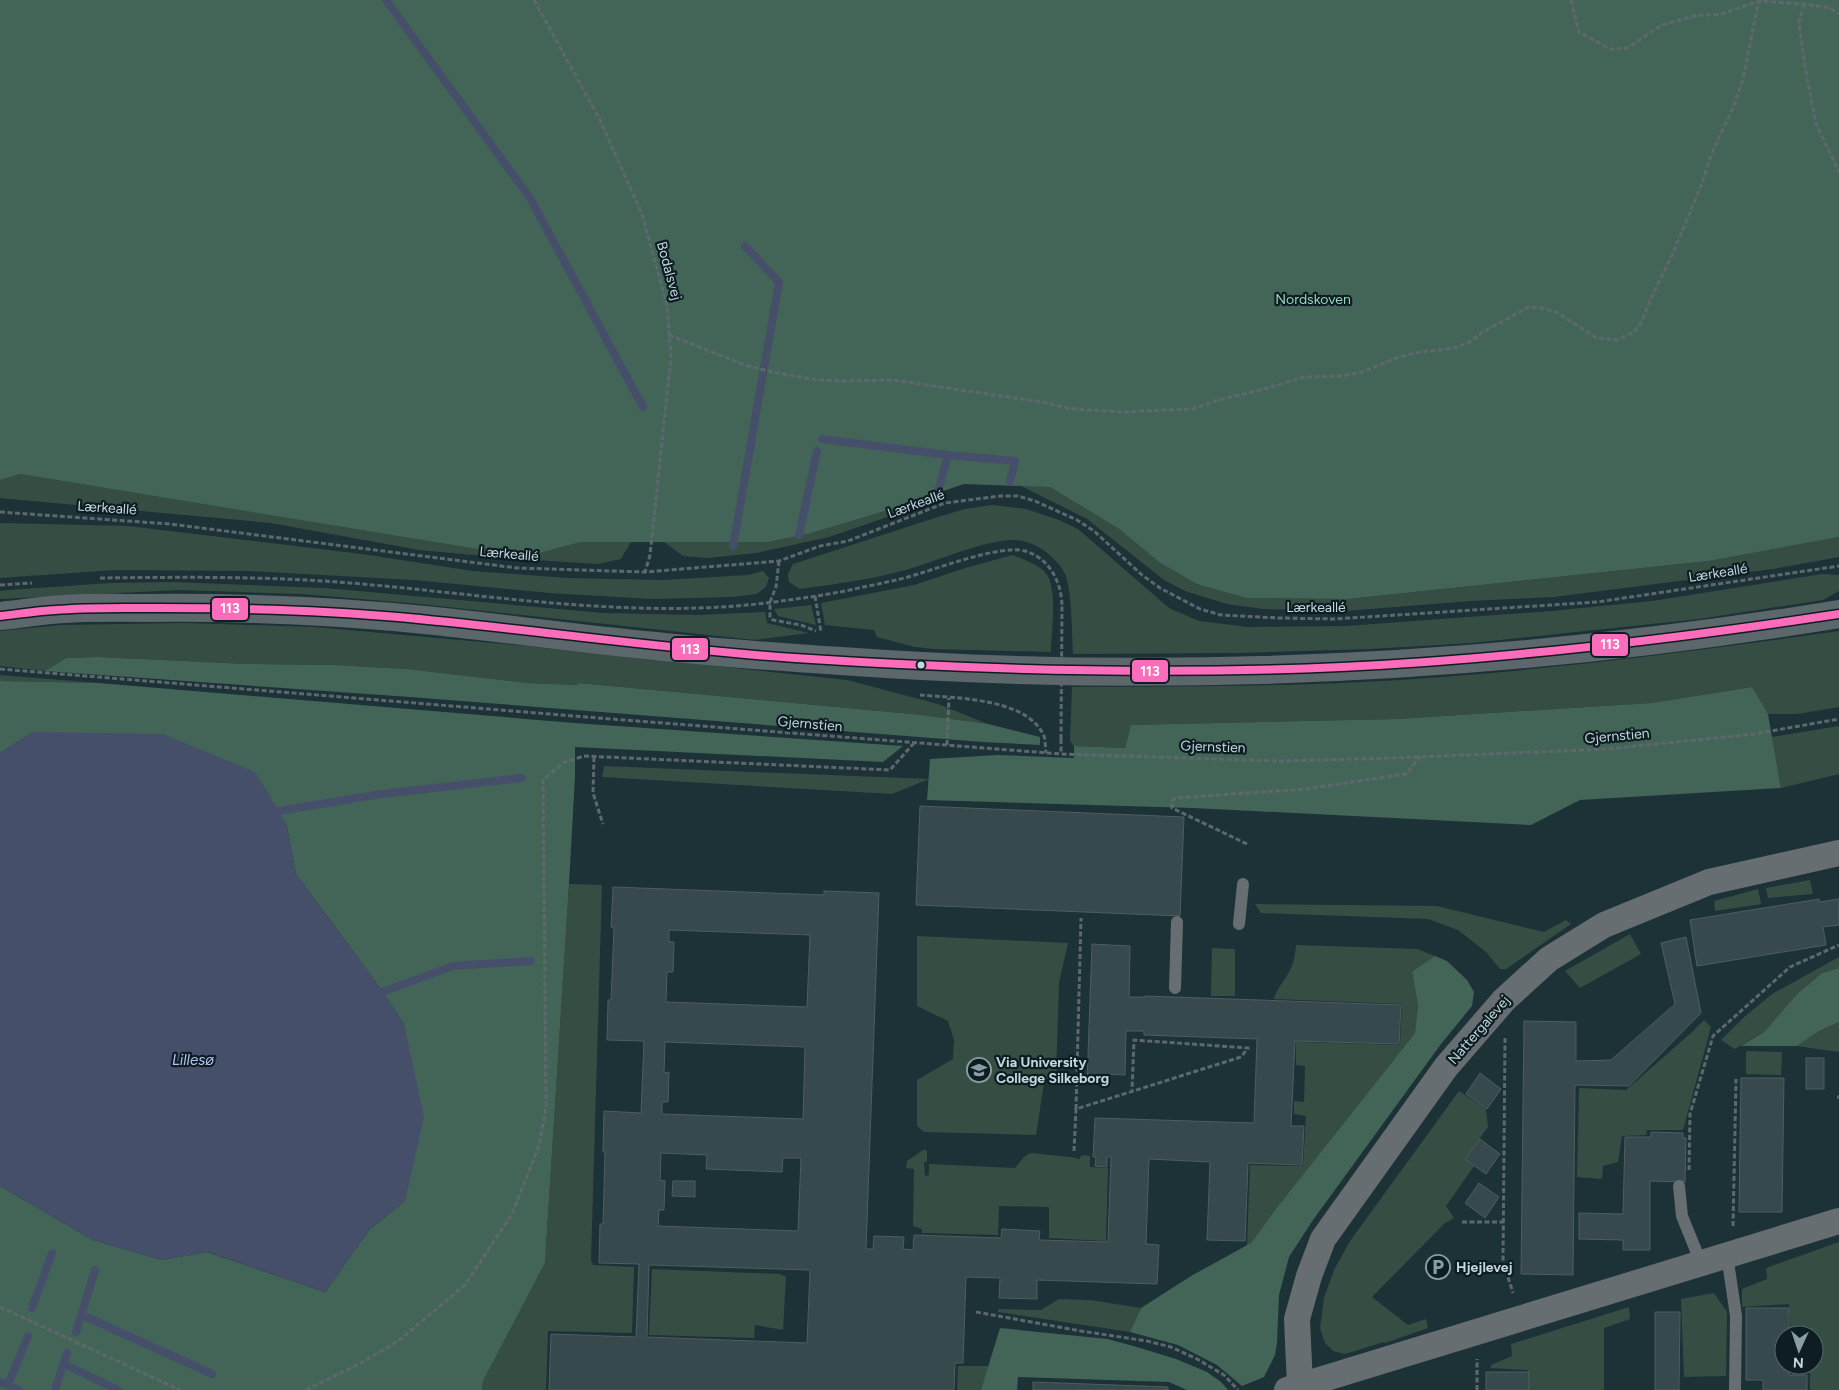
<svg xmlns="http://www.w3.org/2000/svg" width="1839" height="1390" viewBox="0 0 1839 1390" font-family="Figtree,sans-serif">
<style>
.green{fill:#364d44}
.forest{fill:#436558}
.water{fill:#464f6a}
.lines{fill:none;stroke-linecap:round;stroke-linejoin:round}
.stream{stroke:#464f6a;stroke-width:8}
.building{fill:#37494c;stroke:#4c5e60;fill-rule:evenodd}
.path{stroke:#5d686d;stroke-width:3;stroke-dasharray:5 2.5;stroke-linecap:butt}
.lane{stroke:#676e72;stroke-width:12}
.street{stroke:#676e72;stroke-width:26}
.secondary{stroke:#5c676c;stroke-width:28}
.path-bridge{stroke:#5d686d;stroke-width:3;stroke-dasharray:5 2.5;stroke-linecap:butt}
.bus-1-casing{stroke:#0d1d21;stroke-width:11}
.bus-1{stroke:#fb6dba;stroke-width:8}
.bus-dot{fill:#c3d7de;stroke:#0d1d21;stroke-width:2}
.labels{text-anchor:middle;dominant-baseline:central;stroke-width:4.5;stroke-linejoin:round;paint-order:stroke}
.street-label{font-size:14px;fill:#c3d7de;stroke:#0d1d21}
.park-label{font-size:14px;fill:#96d8ba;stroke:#0d1d21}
.poi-label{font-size:14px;font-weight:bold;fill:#c3d7de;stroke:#0d1d21;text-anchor:start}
.water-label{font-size:15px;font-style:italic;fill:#b4c3fa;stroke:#0d1d21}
.line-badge{stroke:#0d1d21;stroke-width:2}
.badge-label{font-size:14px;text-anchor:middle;font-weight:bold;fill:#fff}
</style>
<rect width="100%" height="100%" fill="#1c3237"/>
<g class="green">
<polygon points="20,474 483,550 536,554 581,542 631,542 621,559 597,564 506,558 419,550 271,523 0,498 0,480"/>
<polygon points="1019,485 1050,487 1119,529 1159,562 1247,598 1348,599 1709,561 1839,537 1839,557 1773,569 1554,597 1471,601 1345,611 1263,609 1227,604 1185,591 1164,580 1087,519"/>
<polygon points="926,497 911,509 829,537 756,553 708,558 683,556 664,542 768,542 808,534 882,512"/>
<path d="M992,505L1026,509L1059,520L1078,529L1169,608L1199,621L1248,627L1346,626L1551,611L1652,601L1822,574L1839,575V591L1823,600L1699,619L1472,643L1370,649L1237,653L1073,654C1072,636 1072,586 1064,572C1054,554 1031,539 1011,540C979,542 940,560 909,569C874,579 836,584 800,589L789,582L788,574L793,564L938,517L965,509Z"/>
<polygon points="0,523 128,526 362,554 473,571 567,578 663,580 748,575 763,571 769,578 766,587 757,594 732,597 652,599 549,593 414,580 248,571 115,570 0,578"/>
<path d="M1013,555C1023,559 1036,564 1044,571C1059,585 1051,633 1051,652L934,649L915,647L877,637L874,630L825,625L821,603L914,585L965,568Z"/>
<polygon points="173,582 324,588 604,613 699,615 765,612 767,623 809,633 755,640 420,604 302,594 179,590 0,599 0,591 9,590 110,583"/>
<polygon points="811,605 816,625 778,616 774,609"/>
<polygon points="185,623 315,627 526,646 847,680 938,704 988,724 922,715 580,683 577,685 528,683 407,669 334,665 248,664 98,657 66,658 45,671 0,666 0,631 61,625"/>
<path d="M1839,631V707L1797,714H1768L1751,687L1651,703L1397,719L1131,725L1125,748L1074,746L1070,741L1072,687C1181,686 1291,687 1401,680C1548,670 1693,652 1839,631Z"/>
<polygon points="0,675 99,683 0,681"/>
<polygon points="1839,726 1839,774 1781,788 1772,737"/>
<polygon points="604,766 929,779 892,794 602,777"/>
<polygon points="1810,880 1813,894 1768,898 1766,888"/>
<polygon points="569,884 602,885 591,1260 593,1265 634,1267 632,1333 548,1331 546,1390 482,1390 483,1381 545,1263"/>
<polygon points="1758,889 1761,904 1715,911 1714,901"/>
<polygon points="1255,904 1437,906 1544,932 1566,920 1571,924 1506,969 1500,969 1486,952 1458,930 1428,919 1261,913"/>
<polygon points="1630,934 1641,954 1580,988 1565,971"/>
<polygon points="917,936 1068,943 1059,983 1056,1075 1044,1083 1036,1135 924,1132 917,1126 917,1080 953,1059 954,1040 948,1021 917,1006"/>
<path d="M1296,945L1417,949L1435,956L1412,973L1418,1005L1415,1033L1275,1210L1251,1243L1247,1246L1250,1165L1303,1166L1306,1116L1294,1114V1101L1304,1102L1305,1066L1296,1065V1042L1400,1045L1402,1004L1274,999C1276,990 1282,984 1286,977C1293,967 1295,957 1296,945Z"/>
<polygon points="1212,948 1235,949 1235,996 1211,996"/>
<polygon points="1839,957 1839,968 1822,973 1797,994 1764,1032 1735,1049 1721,1040 1743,1018 1772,994"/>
<polygon points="1704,1020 1711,1027 1683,1130 1647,1130 1646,1135 1622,1136 1618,1162 1603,1166 1602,1179 1577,1177 1579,1088 1626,1090 1691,1033"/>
<polygon points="1839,1022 1839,1052 1797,1046 1819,1031"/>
<polygon points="1746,1051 1782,1052 1781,1075 1746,1074"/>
<polygon points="1459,1091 1486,1109 1488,1127 1465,1159 1474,1166 1446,1206 1454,1218 1444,1224 1372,1297 1408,1325 1426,1319 1428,1328 1385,1343 1384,1342 1345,1354 1333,1351 1325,1343 1320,1328 1324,1298 1334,1270 1350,1241"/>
<polygon points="923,1150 927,1150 927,1161 924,1163 925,1176 929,1175 929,1164 1015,1168 1024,1157 1030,1153 1071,1157 1079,1159 1082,1155 1090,1156 1090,1167 1108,1168 1106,1241 1049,1238 1049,1207 999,1206 998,1235 922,1233 922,1229 913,1226 914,1169 906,1168 907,1161"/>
<polygon points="1839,1242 1839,1390 1810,1390 1810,1373 1793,1372 1792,1365 1814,1365 1814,1335 1791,1335 1789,1304 1742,1307 1742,1289 1767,1279 1766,1268"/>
<polygon points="652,1269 780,1274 786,1277 783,1330 755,1325 754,1338 649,1335"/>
<polygon points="1714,1293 1727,1312 1726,1376 1684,1377 1681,1299"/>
<polygon points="1059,1299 1090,1300 1141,1308 1130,1332 998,1312 998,1309 1041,1310"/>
<polygon points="1629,1307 1630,1319 1604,1328 1604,1390 1529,1390 1528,1370 1491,1368 1491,1365 1512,1356 1511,1344"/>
<polygon points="958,1366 989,1366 981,1390 957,1390"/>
</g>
<g class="forest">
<polygon points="0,0 1839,0 1839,537 1709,561 1348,599 1247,598 1197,584 1159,562 1119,529 1050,487 964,484 882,512 808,534 768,542 581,542 536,554 483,550 20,474 0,480"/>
<polygon points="98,657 248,664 334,665 407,669 528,683 577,685 579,683 922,715 988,724 1040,737 1040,745 983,742 410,697 45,671 66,658"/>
<polygon points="0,681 99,683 574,723 903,746 883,762 575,747 575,776 569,884 545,1263 483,1381 482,1390 0,1390 0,1186 93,1240 162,1260 207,1252 325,1292 369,1230 405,1201 404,1024 375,981 296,874 286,823 33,732 0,753"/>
<polygon points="1752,687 1768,714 1781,788 1580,800 1531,825 1193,808 927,800 930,759 998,755 1074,758 1074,746 1125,748 1131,725 1397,719 1651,703"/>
<polygon points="1435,956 1447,961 1467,980 1474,992 1472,1006 1441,1044 1313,1220 1289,1257 1279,1295 1277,1343 1275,1355 1264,1377 1242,1386 1217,1365 1178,1345 1130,1332 1141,1308 1191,1276 1251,1243 1275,1210 1415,1033 1418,1005 1412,972"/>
<polygon points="1839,968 1839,1022 1819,1031 1797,1046 1741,1046 1764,1032 1797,994 1822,973"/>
<polygon points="1000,1328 1108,1339 1140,1348 1176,1359 1207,1372 1221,1382 1228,1390 1187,1390 1169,1382 1018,1377 1017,1390 981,1390"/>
</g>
<polygon class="water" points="33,732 163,734 255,772 286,823 296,874 375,981 404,1024 424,1117 405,1201 369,1230 325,1292 208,1252 162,1260 93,1240 0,1186 0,753"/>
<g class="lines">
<g class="stream">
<polyline points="386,0 530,198 643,407"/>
<polyline points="822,439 948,455 1015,461 1010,481"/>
<polyline points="939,488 948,455"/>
<polyline points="799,535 817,451"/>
<polyline points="733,546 779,282 745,246"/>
<polyline points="278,811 382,794 522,778"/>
<polyline points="382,992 453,966 531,961"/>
<polyline points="32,1308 52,1253"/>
<polyline points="82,1315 212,1374"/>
<polyline points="76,1332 95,1270"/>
<polyline points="64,1364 118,1390"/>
<polyline points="0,1382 19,1390"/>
<polyline points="8,1385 28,1336"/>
<polyline points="55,1390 67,1353"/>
</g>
</g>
<g class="building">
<polygon points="920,806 1184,817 1180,916 916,905"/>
<path d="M613,887L824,895V891L879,893L866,1249H873L874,1236L904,1237L903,1249L913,1250L914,1235L1001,1238L1002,1229L1040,1231L1039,1240L1108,1242L1111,1157H1107V1167L1095,1166L1096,1157H1093L1095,1118L1254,1123L1257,1039L1144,1035V1031H1126L1125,1075L1107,1074L1106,1084L1087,1083L1092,944L1130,946L1129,997H1145V996L1401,1005L1399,1044L1295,1041L1291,1126H1304L1302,1165L1248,1163L1245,1241L1207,1240L1210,1162L1149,1159L1146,1244L1159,1245L1157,1284L1037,1280V1299L999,1298L1000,1278L966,1277L963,1363H955L954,1390H549L551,1334L636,1337L639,1264L599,1263L600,1224H603L605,1152H603L604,1111L641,1113L644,1041L607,1040L608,1000H611L614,928L611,927ZM669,930L810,935L807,1007L666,1002L667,972H673L674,942H669ZM665,1042L805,1047L803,1119L662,1114V1102H668L669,1072L664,1073ZM661,1153L707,1155L706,1169L782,1172L783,1158H801L798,1231L658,1226L659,1210H664L665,1181L660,1180ZM649,1265L810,1270L807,1343L647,1337Z"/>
<polygon points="1819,899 1819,902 1839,899 1839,925 1823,927 1826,945 1697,966 1690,920"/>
<polygon points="1686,937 1701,1013 1629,1086 1575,1085 1573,1275 1521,1274 1524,1021 1576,1022 1576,1061 1611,1060 1675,1004 1661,943"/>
<rect x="1806" y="1058" width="18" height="31"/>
<polygon points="1480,1073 1501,1089 1487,1109 1466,1094"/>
<polygon points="1741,1078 1784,1078 1782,1212 1739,1212"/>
<polygon points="1651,1132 1683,1133 1683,1138 1686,1138 1685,1182 1650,1181 1650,1250 1623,1250 1623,1240 1579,1239 1579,1213 1623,1214 1625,1137 1651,1137"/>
<polygon points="1480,1139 1500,1154 1486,1174 1465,1159"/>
<polygon points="673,1181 695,1181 695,1197 672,1196"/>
<polygon points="1479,1183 1499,1197 1485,1218 1465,1203"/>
<polygon points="1746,1308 1789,1308 1789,1335 1784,1335 1784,1365 1789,1365 1789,1375 1807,1375 1807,1390 1763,1390 1763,1380 1746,1380"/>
<polygon points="1655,1312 1680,1312 1679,1390 1655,1390"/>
<rect x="1486" y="1372" width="43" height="18"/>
<polygon points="1033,1382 1168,1387 1168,1390 1033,1390"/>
</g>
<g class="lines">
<g class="path">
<polyline points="534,0 600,120 642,214 667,306 671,357 650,555 645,572"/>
<polyline points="1571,0 1579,32 1610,49 1627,48 1662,25 1694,16 1721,14 1759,1 1804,4 1830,8 1839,14"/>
<polyline points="1804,4 1799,23 1805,67 1816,124 1839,172"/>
<polyline points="669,335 745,365 772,372 817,380 843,381 893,380 1042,402 1071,409 1122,412 1193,409 1215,401 1256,391 1305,377 1342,376 1362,372 1399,357 1415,353 1454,348 1468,343 1483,332 1529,307 1542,308 1556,312 1597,338 1617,340 1634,332 1641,323 1653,294 1673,253 1703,181 1711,155 1735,103 1743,79 1759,0"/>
<polyline points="0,512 170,524 517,568 645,572 779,561 820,546 848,541 945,503 1000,496 1018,496 1035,501 1077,520 1094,531 1142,575 1160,588 1200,609 1221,615 1278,618 1335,619 1597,602 1839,566"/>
<polyline points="779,561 776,587 770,602 770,617 773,620 801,625 816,631"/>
<path d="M100,578C188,577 275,576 362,584C499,596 637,620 774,602C804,598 834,594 863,587C878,584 893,581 908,577C934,570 1000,544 1025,551C1049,558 1061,581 1062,605"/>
<polyline points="0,585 32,583"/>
<polyline points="815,596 821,632"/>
<polyline points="0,669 586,717 1061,754 1280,761 1392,758 1608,749 1754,734 1839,719"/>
<path d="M920,695C955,698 1025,698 1043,734C1046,739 1045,747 1046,753"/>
<polyline points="1061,739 1061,754"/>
<polyline points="947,745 949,698"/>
<polyline points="594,757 593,793 603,824"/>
<polyline points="1247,844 1172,808 1172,801 1176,798 1305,789 1406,774 1420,757"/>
<polyline points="1505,1038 1503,1261 1513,1293"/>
<polyline points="1837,1097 1839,1097"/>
<polyline points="1076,1109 1081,918"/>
<polyline points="1074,1151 1076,1109 1241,1057 1248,1048 1134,1040 1132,1091"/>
<polyline points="1689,1170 1690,1114 1713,1036 1790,967 1839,945"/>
<polyline points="1462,1222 1504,1222"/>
<polyline points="1733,1226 1736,1079"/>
<polyline points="0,1307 180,1390"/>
<polyline points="976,1312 1081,1331 1147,1341 1171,1347 1197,1359 1224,1375 1238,1390"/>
<polyline points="306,1390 361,1363 398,1341 465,1285 512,1214 539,1146 546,1108 543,780 563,763 584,756 890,770 914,743"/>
<polyline points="1477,1390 1477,1359"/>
</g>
<g class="lane">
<polyline points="1239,924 1243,884"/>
<polyline points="1175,988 1177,922"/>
<polyline points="1679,1186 1682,1216 1701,1263"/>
<polyline points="1727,1255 1736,1316 1735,1390"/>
</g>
<g class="street">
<polyline points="1300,1386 1297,1319 1309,1276 1323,1239 1446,1067 1504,1000 1549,959 1604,925 1709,882 1839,853"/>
<polyline points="1287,1390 1839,1221"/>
</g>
<path class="secondary" d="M0,616C21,614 43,610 64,609C92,607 120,608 148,608C244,607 340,611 435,621C509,629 582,639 656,646C717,653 779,657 841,661C1174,685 1510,668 1839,614"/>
<polyline class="path-bridge" points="1061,739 1062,605"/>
<defs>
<path id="bus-1" d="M0,616C18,614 37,611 55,610C89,607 123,608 157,608C238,608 318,610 398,617C530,629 662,649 795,658C977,670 1159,675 1341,667C1508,659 1674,639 1839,614"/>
</defs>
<use href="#bus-1" class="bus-1-casing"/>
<use href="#bus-1" class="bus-1"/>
</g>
<defs>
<symbol id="university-ring" viewBox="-11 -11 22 22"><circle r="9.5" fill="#0d1d21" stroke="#899da4" stroke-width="1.5"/><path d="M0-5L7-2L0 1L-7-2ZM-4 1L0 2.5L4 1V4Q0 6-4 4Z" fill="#899da4"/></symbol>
<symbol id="parking-ring" viewBox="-11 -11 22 22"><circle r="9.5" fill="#0d1d21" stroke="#899da4" stroke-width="1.5"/><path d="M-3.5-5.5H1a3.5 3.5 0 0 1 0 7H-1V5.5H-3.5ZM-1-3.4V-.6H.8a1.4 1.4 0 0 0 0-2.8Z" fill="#899da4"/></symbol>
</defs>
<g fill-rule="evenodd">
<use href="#university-ring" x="965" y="1056" width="28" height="28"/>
<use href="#parking-ring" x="1424" y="1253" width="28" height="28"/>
</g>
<circle class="bus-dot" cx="921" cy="665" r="4.5"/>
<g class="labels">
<g class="street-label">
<text transform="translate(669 271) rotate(75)">Bodalsvej</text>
<text transform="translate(916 504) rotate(-20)">Lærkeallé</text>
<text transform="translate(107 508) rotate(4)">Lærkeallé</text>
<text transform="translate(509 554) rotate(5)">Lærkeallé</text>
<text transform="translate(1718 573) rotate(-9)">Lærkeallé</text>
<text x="1316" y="607">Lærkeallé</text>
<text transform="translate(810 724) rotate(5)">Gjernstien</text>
<text transform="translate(1617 736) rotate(-5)">Gjernstien</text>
<text transform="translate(1213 747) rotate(2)">Gjernstien</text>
<text transform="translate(1479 1030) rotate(-49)">Nattergalevej</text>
</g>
<g class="park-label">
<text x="1313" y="299">Nordskoven</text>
</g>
<g class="poi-label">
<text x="996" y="1062">Via University<tspan x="996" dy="16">College Silkeborg</tspan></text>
<text x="1456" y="1267">Hjejlevej</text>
</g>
<g class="water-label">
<text x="193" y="1060">Lillesø</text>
</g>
</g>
<g class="line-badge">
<rect x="211" y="597" width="38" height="24" rx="5" fill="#fb6dba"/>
<rect x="1591" y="633" width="38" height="24" rx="5" fill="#fb6dba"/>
<rect x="671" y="637" width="38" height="24" rx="5" fill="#fb6dba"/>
<rect x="1131" y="659" width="38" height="24" rx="5" fill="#fb6dba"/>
</g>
<g class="badge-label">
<text x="230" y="613">113</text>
<text x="1610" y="649">113</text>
<text x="690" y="654">113</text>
<text x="1150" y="676">113</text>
</g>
<g transform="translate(1799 1350) rotate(183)"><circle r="24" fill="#0d1d21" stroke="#56676d"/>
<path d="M0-4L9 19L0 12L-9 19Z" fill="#899da4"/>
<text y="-8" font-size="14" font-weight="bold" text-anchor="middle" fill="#c3d7de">N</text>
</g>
</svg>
